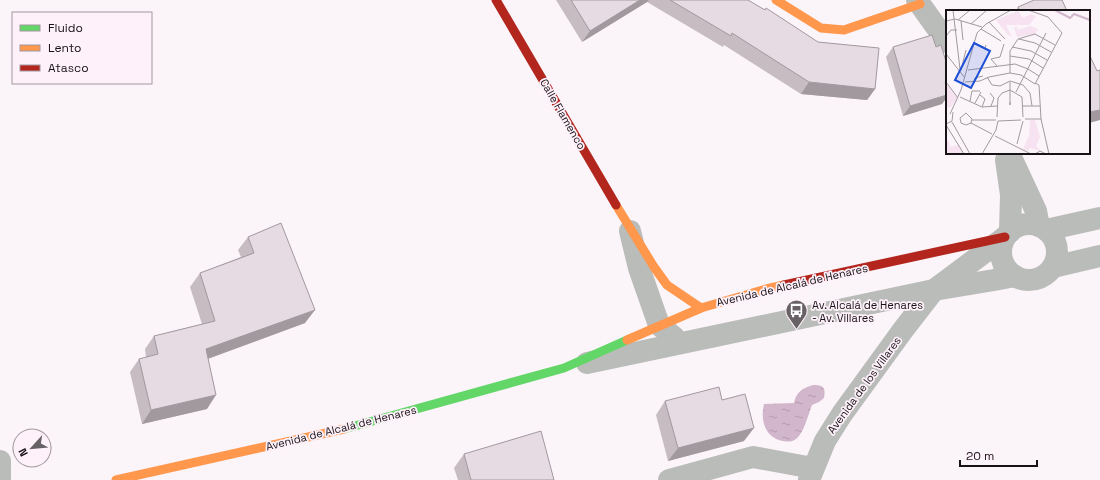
<svg xmlns="http://www.w3.org/2000/svg" width="1100" height="480" viewBox="0 0 1100 480" font-family="'Space Grotesk',sans-serif">
<style>
.water{fill:url(#water-ripples)}
.lines{fill:none;stroke-linecap:round;stroke-linejoin:round}
.street{stroke:#b9bcb8;stroke-width:22}
.fast{stroke:#63d668;stroke-width:9}
.slow{stroke:#ff974d;stroke-width:9}
.jam{stroke:#b3261e;stroke-width:9}
.wall{fill:#c6bcc2}
.shaded-wall{fill:#a1999e}
.building{fill:#e6dbe2;stroke:#a1999e}
.labels{text-anchor:middle;dominant-baseline:central;stroke-width:3.5;stroke-linejoin:round;paint-order:stroke}
.street-label{font-size:11px;fill:#171215;stroke:#fef1fa}
.poi-label{font-size:11px;fill:#171215;stroke:#fef1fa;text-anchor:start}
.inset-river{fill:none;stroke:#d2b6cb;stroke-width:2}
.inset-road{fill:none;stroke:#a09a9e;stroke-width:1}
.view{fill:#1d4ed8;fill-opacity:0.15;stroke:#1d4ed8;stroke-width:2}
.inset-edge{fill:none;stroke:#171215;stroke-width:2}
</style>
<defs>
<pattern id="water-ripples" width="26" height="14" patternUnits="userSpaceOnUse"><rect width="26" height="14" fill="#d2b6cb"/><path d="M2 4q2-2 4 0t4 0M15 11q2-2 4 0t4 0" fill="none" stroke="#b49bad"/></pattern>
</defs>
<rect width="100%" height="100%" fill="#fbf4f9"/>
<path class="water" d="M813,385C823,385 826,387 824,398L819,402L812,405C808,415 804,433 796,439C792,442 788,442 783,441C765,438 760,420 764,404L794,403C796,392 803,388 813,385Z"/>
<g class="lines">
<g class="street">
<polyline points="917,0 947,42"/>
<polyline points="1009,153 1036,211 1039,226"/>
<polyline points="1006,160 1011,195 1010,232"/>
<circle cx="1029" cy="252" r="28"/>
<polyline points="1046,230 1100,218"/>
<polyline points="630,231 639,268 659,325 674,337"/>
<polyline points="1053,267 1100,256"/>
<polyline points="587,363 934,290 994,280 1015,276"/>
<polyline points="0,461 0,480"/>
<polyline points="669,480 753,457 813,468"/>
<polyline points="809,480 825,441 842,414 903,330 934,290 1005,237"/>
</g>
<polyline class="fast" points="344,429 564,368 627,340"/>
<g class="slow">
<polyline points="776,0 821,28 844,30 920,4"/>
<polyline points="616,205 654,267 667,285 701,308"/>
<polyline points="627,340 701,308 766,289 784,285"/>
<polyline points="116,480 344,429"/>
</g>
<g class="jam">
<polyline points="496,0 616,205"/>
<polyline points="784,285 1005,237"/>
</g>
</g>
<g class="wall">
<polygon points="556,0 748,0 875,89 867,100 801,94 724,45 723,47 647,2 582,42"/>
<polygon points="1018,7 1067,11 1016,11"/>
<polygon points="893,47 947,87 947,97 942,104 903,116 886,57"/>
<polygon points="248,237 305,323 208,359 207,409 142,424 130,372 139,359 146,357 145,349 154,336 202,324 190,287 200,273 241,257 238,250"/>
<polygon points="722,400 744,441 668,461 656,415 665,401"/>
<polygon points="464,454 554,480 458,480 454,468"/>
</g>
<g class="shaded-wall">
<polygon points="640,0 649,0 647,2 582,42 590,31"/>
<polygon points="809,82 875,89 867,100 801,94"/>
<polygon points="947,95 947,97 942,104 903,116 910,106"/>
<polygon points="1100,110 1100,120 1089,123 1089,112"/>
<polygon points="315,310 305,323 196,363 206,349"/>
<polygon points="216,395 207,409 142,424 151,410"/>
<polygon points="754,428 744,441 668,461 678,448"/>
</g>
<g class="building">
<polygon points="571,0 640,0 590,31"/>
<polygon points="670,0 748,0 765,10 766,8 818,42 879,48 875,89 809,82 732,33 731,36"/>
<polygon points="1034,0 1062,0 1067,11 1020,11 1018,7"/>
<polygon points="932,35 936,47 941,45 947,65 947,82 945,82 947,88 947,95 910,106 893,47"/>
<polygon points="1089,54 1097,71 1100,70 1100,110 1089,112"/>
<polygon points="281,223 315,310 206,349 216,395 151,410 139,359 158,354 154,336 215,321 200,273 254,253 248,237"/>
<polygon points="719,387 722,400 745,394 754,428 678,448 665,401"/>
<polygon points="541,431 554,480 471,480 464,454"/>
</g>
<defs>
<symbol id="bus-pin" viewBox="-11 -11 22 30"><path d="M0 17L-7.5 6A9.5 9.5 0 1 1 7.5 6Z" fill="#676165" stroke="#fef1fa"/><path d="M-5-6H5V4H4V6H2V4H-2V6H-4V4H-5ZM-3.5-4V0h7V-4ZM-3.5 1.2v1.5H-2V1.2ZM2 1.2v1.5H3.5V1.2Z" fill="#fff"/></symbol>
</defs>
<g fill-rule="evenodd">
<use href="#bus-pin" x="784" y="298" width="25" height="34"/>
</g>
<g class="labels">
<g class="street-label">
<text transform="translate(563 114) rotate(60)">Calle Flamenco</text>
<text transform="translate(792 285) rotate(-13)">Avenida de Alcalá de Henares</text>
<text transform="translate(864 385) rotate(-54)">Avenida de los Villares</text>
<text transform="translate(341 428) rotate(-14)">Avenida de Alcalá de Henares</text>
</g>
<g class="poi-label">
<text x="812" y="305">Av. Alcalá de Henares<tspan x="812" dy="13">- Av. Villares</tspan></text>
</g>
</g>
<g transform="translate(946 10)">
<rect width="144" height="144" fill="#fbf4f9"/>
<path d="M85,16L92,19L89,24L71,27L68,17H71L72,20ZM0,73L11,88L4,98L0,96ZM84,110H89L94,127L90,136L95,141L84,138L82,141L77,139L83,126ZM0,131H3L4,137L13,135L17,144H0Z" fill="#f6e2f0"/>
<path d="M72,1L77,8L85,4L90,6L83,15H60L66,27L62,25L50,10Z" fill="#f6e2f0"/>
<path class="inset-river" d="M109,0L124,8L128,4L144,10"/>
<path class="inset-road" d="M7,0L14,59M82,0L102,7L116,23L89,74M12,10L24,0M0,11L9,9L36,17M15,11L17,30M43,12L59,29M25,14L41,0M35,19L55,31M0,26L5,20H11M73,29L89,33L105,42M27,33L39,38L40,35M66,37L85,41L101,50M0,44L19,68M64,46L83,49L97,58M51,56L45,49L54,47L58,34M15,60L20,40M22,60L69,54L82,59L93,66M64,63V41L72,29L89,24L109,35M41,67L46,75L54,76L64,71L77,75L84,83L86,96M0,72L12,88M19,72L34,71L43,67L64,63L75,65L89,74M28,72L29,68L37,66M89,73L93,75L95,109L103,144M70,82L100,23M44,83L48,88L45,96M34,85L39,89L36,97M14,87L36,97L51,96M24,91L26,81H34M64,92V95V72M29,93L35,82M77,96H94M4,104L15,80L31,23L40,14L65,0M51,107L52,88L56,83L64,80L76,87L77,107M14,108L15,113L20,115L25,113L26,109M14,108L20,103L26,109M79,109H95M26,110H50M52,111L75,110M6,112L24,144M25,113L46,124M0,114L6,111L7,102M0,115L18,144M49,126L85,144M71,134L77,111M36,144L50,120L52,111M89,144L94,141L100,144"/>
<path class="view" d="M28,33L44,41L25,78L9,70Z"/>
<rect width="144" height="144" class="inset-edge"/>
</g>
<rect x="12" y="12" width="140" height="72" fill="#fef1fa" stroke="#a2989e"/>
<rect x="20" y="25" width="20" height="6" fill="#63d668" stroke="#a2989e"/>
<text x="48" y="32" font-size="12" fill="#171215">Fluido</text>
<rect x="20" y="45" width="20" height="6" fill="#ff974d" stroke="#a2989e"/>
<text x="48" y="52" font-size="12" fill="#171215">Lento</text>
<rect x="20" y="65" width="20" height="6" fill="#b3261e" stroke="#a2989e"/>
<text x="48" y="72" font-size="12" fill="#171215">Atasco</text>
<g transform="translate(32 448) rotate(243)"><circle r="19" fill="#fef1fa" stroke="#a2989e"/>
<path d="M0-3L7 15L0 10L-7 15Z" fill="#676165"/>
<text y="-6" font-size="11" font-weight="bold" text-anchor="middle" fill="#171215">N</text>
</g>
<path d="M960 460v6h77v-6" fill="none" stroke="#171215" stroke-width="2"/>
<text x="966" y="460" font-size="12" fill="#171215" stroke="#fef1fa" stroke-width="3" paint-order="stroke">20 m</text>
</svg>
